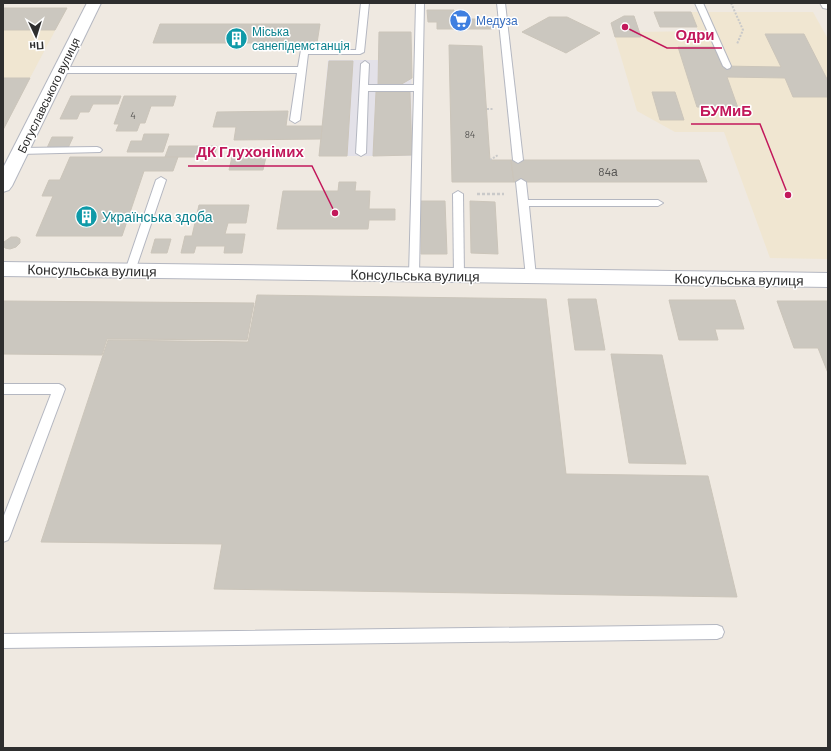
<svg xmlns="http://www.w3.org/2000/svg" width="831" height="751" viewBox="0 0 831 751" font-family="Barlow,sans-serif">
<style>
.industrial{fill:#e3e1e8}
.education{fill:#f0e6d1}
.building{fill:#cbc7bf;stroke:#cbc5ba}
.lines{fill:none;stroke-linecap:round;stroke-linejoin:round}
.lane-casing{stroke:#b4b7c1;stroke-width:2}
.street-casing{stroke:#b4b7c1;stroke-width:2}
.path-far1{stroke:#c9c9c9;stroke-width:2;stroke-dasharray:2 1.5;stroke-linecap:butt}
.path{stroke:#c9c9c9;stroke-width:2.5;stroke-dasharray:3 2;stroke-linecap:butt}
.lane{fill:#fff;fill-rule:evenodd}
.street{fill:#fff;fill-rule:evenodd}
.labels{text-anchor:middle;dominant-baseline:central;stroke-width:3;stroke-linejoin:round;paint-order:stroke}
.far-number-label{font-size:10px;fill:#555452}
.far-shop-label{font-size:12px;fill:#366cbe;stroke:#fff;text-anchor:start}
.far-culture-label{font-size:12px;fill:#0d838f;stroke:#fff;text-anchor:start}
.far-street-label{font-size:12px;fill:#2e2e2e;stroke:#fff}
.number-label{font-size:12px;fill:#555452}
.culture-label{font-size:14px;fill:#0d838f;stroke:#fff;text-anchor:start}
.street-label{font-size:14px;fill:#2e2e2e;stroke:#fff}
.leader{fill:none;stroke:#c2185b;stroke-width:1.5}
.callout-dot{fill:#c2185b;stroke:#fff;stroke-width:1.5}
.callout-label{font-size:15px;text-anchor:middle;font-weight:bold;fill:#c2185b;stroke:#fff;stroke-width:3;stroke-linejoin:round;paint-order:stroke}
</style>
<rect width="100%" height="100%" fill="#efe9e1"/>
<polygon class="industrial" points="379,32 411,32 412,156 319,156 328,60 378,60"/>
<g class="education">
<polygon points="3,8 67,8 30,78 3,78"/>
<polygon points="691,12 813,12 828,39 828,259 770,258 724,132 675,132 637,111 615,37 641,37 639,32 698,31"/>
</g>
<g class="building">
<polygon points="3,8 67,8 55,30 3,30"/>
<polygon points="427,10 454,10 454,19 492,19 494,29 437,29 437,22 428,22"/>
<polygon points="654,12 691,12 697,27 660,27"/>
<polygon points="624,16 634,16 641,37 615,37 611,23"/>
<polygon points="549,17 567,17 600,33 566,53 522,32"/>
<polygon points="160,24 320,24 317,43 153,43"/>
<polygon points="379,32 411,32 412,78 400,85 378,85"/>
<polygon points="765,34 804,34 828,81 828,97 793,97 785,78 727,77 738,108 697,107 678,47 715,47 722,66 781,67"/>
<polygon points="449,45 482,46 490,160 511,160 514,182 452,182"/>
<polygon points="329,61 353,61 347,156 319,156"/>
<polygon points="3,78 30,78 3,130"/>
<polygon points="376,92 410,92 412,155 373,156"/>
<polygon points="652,92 675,92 684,120 660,120"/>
<polygon points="71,96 121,96 118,104 93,104 89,112 80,112 77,119 60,119"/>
<polygon points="124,96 176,96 173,106 151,106 145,123 140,123 137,131 116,131 119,124 114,124"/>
<polygon points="288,111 286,126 322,126 321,139 234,140 236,127 213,127 217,112"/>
<polygon points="144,134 169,134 163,152 127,152 131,141 142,141"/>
<polygon points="52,137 73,137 68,148 47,148"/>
<polygon points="169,146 217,146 214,157 165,157"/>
<polygon points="70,157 178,157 173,171 144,171 122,236 36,236 53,196 42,196 49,180 60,180"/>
<polygon points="232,157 266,157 263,170 229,170"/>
<polygon points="511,160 699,160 707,182 514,182"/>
<polygon points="339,182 356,182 355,191 370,191 369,209 395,209 395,220 369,220 368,229 277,229 283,191 338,191"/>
<polygon points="421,201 445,201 447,254 421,254"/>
<polygon points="470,201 495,202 498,254 471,253"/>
<polygon points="199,205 249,205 246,223 228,223 225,234 245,234 242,253 224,253 225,246 196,246 194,253 181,253 185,236 192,236"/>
<polygon points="11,237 17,237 20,239 20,243 16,247 10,249 5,248 3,245 4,242"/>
<polygon points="155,239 171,239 167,253 151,253"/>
<polygon points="257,295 546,299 566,474 708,476 737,597 214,589 222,544 41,542 108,340 248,342"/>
<polygon points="568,299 596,299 605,350 575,350"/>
<polygon points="669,300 735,300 744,329 715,329 718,340 679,340"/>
<polygon points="3,301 254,303 247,340 107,339 102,355 3,354"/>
<polygon points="777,301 828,301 828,373 818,348 794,348"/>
<polygon points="611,354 662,355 686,464 629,463"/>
</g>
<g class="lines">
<defs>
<g id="lane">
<polygon points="361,3 369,3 364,52 360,54 308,54 300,120 295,123 290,120 297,73 61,73 57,70 61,67 298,67 301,50 356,50"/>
<polygon points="416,3 424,3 419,275 418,278 410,278 409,275 414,91 368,91 366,153 361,156 356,153 361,64 365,61 369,64 368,85 414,85"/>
<polygon points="497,3 505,3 523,160 518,163 513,160"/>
<polygon points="695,3 703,3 731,66 730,68 727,69 723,66"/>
<polygon points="97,147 100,148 102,150 100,152 20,154 15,151 20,148"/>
<polygon points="161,177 166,180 135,271 134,274 126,274 125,271 156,180"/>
<polygon points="521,179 526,182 528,200 658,200 663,203 658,206 529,206 536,277 535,280 527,280 526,277 516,182"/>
<polygon points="458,191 463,194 464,276 463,279 455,279 454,276 453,194"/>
<polygon points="3,384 59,384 63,386 65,389 10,536 8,540 3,542 3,518 51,394 3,394"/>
<polygon points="717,625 722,627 724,632 722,637 717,639 3,648 3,634"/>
</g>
<g id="street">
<polygon points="87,3 101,3 12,186 9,190 3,192 3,168"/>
<polygon points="820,3 828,3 828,9 823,8"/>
<polygon points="3,262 828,273 828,287 3,276"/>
</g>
</defs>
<use href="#lane" class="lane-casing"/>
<use href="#street" class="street-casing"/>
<g class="path-far1">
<polyline points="731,3 743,30 737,44"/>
<polyline points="487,109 494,109"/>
<polyline points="490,160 498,155"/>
</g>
<polyline class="path" points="477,194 504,194"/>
<use href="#lane" class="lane"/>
<use href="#street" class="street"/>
</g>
<defs>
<symbol id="supermarket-disc" viewBox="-11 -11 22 22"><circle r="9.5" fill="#3f7fe0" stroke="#fff"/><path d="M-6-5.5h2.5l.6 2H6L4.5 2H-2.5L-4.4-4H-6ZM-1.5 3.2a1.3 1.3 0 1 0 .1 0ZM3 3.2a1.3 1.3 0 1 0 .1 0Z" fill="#fff"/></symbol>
<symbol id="building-disc" viewBox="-11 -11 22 22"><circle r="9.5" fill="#0f9aa8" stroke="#fff"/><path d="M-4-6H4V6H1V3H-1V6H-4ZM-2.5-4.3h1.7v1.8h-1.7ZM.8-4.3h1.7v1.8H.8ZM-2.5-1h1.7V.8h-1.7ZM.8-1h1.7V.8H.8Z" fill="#fff"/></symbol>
</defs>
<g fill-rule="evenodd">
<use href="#supermarket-disc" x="448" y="8" width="25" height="25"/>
<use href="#building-disc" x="224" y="26" width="25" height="25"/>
<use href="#building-disc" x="74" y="204" width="25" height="25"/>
</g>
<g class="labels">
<g class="far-number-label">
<text x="133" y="115">4</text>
<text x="470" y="134">84</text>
</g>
<g class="far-shop-label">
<text x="476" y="20">Медуза</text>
</g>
<g class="far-culture-label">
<text x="252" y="31">Міська<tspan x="252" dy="14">санепідемстанція</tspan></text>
</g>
<g class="far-street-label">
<text transform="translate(48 95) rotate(-64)">Богуславського вулиця</text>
</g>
<g class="number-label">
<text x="608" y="171">84а</text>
</g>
<g class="culture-label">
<text x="102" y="216">Українська здоба</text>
</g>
<g class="street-label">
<text transform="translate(92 270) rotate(1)">Консульська вулиця</text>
<text transform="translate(415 275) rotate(1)">Консульська вулиця</text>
<text transform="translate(739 279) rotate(1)">Консульська вулиця</text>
</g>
</g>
<path class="leader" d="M625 27L667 48H722M788 195L760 124H691M335 213L312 166H188"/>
<g class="callout-dot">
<circle cx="625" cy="27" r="4"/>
<circle cx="788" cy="195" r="4"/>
<circle cx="335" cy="213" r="4"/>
</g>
<g class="callout-label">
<text x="695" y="40">Одри</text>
<text x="726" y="116">БУМиБ</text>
<text x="250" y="157">ДК Глухонімих</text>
</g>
<rect width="831" height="751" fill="none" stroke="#2e2e2e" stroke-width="8"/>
<g transform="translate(36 36) rotate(176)" stroke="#ffffff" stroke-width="3" paint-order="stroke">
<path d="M0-3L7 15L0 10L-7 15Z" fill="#2e2e2e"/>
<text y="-6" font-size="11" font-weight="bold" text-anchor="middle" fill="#2e2e2e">Пн</text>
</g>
</svg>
